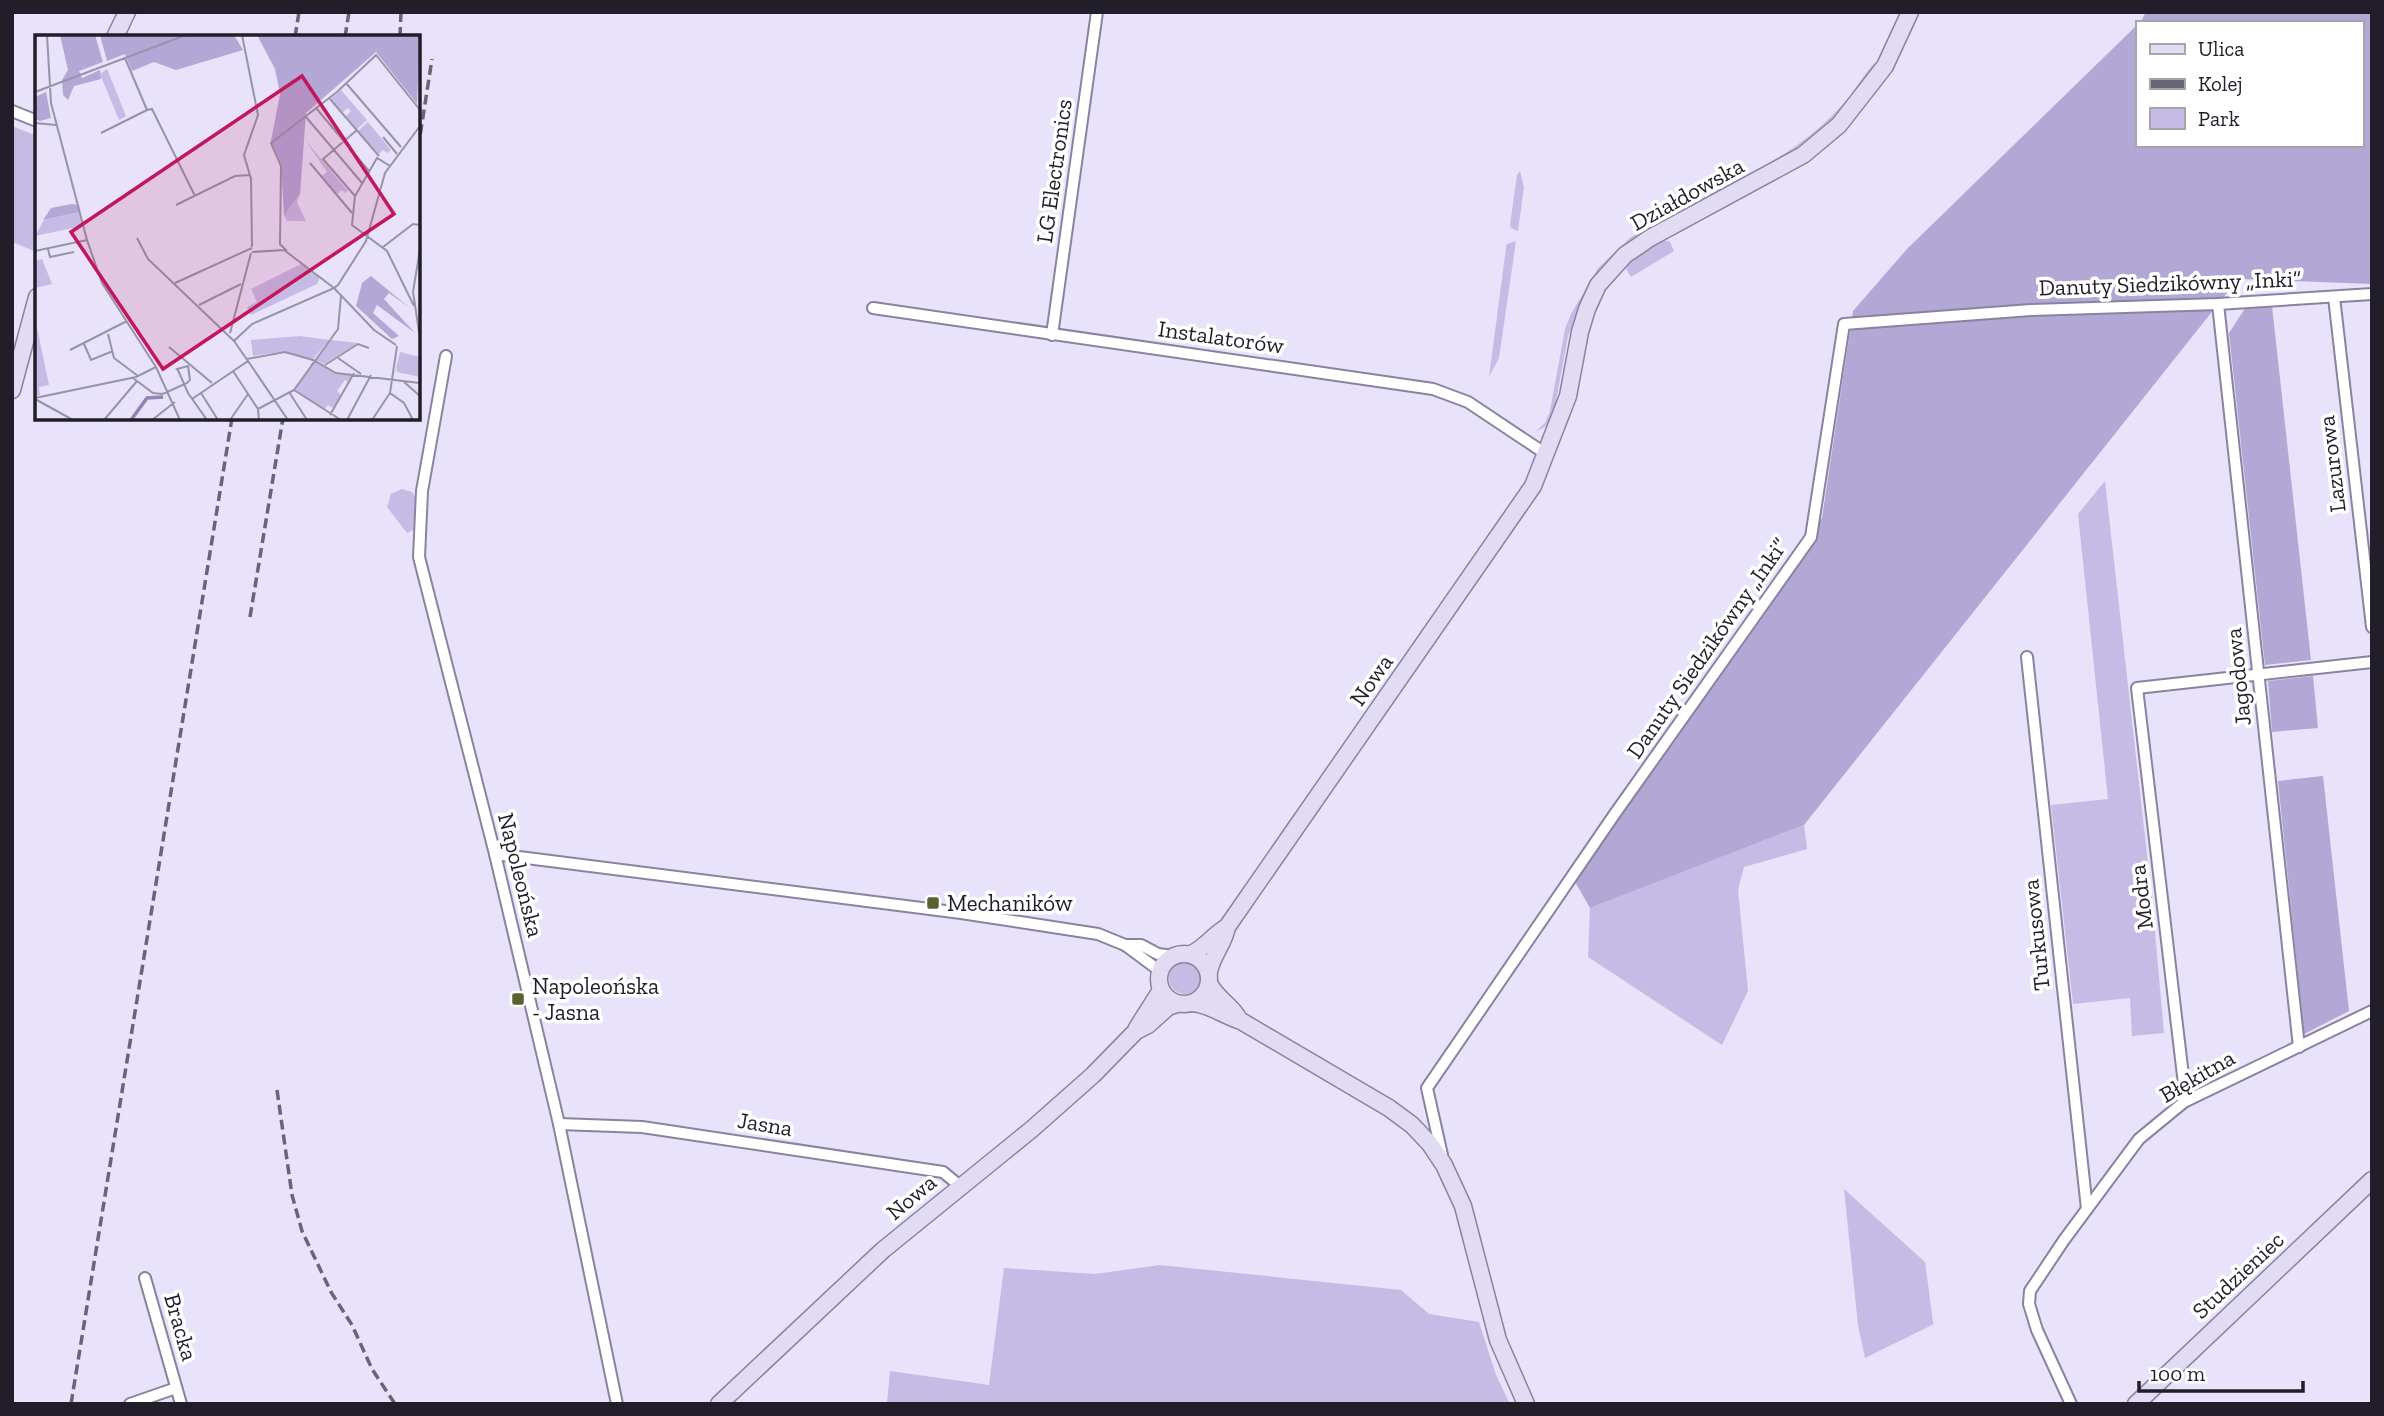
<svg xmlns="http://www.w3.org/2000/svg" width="2384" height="1416" viewBox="0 0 2384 1416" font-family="'Zilla Slab',serif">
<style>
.green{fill:#c5bbe4}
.forest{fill:#b3a7d6}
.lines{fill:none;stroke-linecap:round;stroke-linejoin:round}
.street-casing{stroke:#8a839f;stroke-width:14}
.secondary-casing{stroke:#8a839f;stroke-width:19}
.street{stroke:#fff;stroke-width:10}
.secondary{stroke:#e2dbf4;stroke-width:16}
.rail{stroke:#696575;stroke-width:3.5;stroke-dasharray:10 5;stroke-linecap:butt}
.poi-dot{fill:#5a602e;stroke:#fff;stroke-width:2.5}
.labels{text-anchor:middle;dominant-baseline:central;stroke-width:7;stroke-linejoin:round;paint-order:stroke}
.street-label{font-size:23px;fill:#211e29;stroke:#fff}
.poi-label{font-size:23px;fill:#211e29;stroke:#fff;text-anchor:start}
.inset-river{fill:none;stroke:#9084b1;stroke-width:3.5}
.inset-road{fill:none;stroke:#9894a7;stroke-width:2}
.view{fill:#c2185b;fill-opacity:0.15;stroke:#c2185b;stroke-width:3.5}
.inset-edge{fill:none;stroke:#211e29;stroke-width:3.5}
</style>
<rect width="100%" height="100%" fill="#e8e2fb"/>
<g class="green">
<path d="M1874,63L1877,66L1853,101L1809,144L1738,185L1737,180C1777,161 1814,137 1844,103C1855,91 1863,75 1874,63Z"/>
<polygon points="12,126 37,136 37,239 34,251 12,242"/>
<polygon points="1520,171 1524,187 1518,231 1511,228 1510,225 1517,175"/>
<polygon points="1727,185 1730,189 1654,229 1579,310 1568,336 1555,406 1551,419 1545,427 1535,432 1545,423 1550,411 1565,329 1571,314 1598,268 1631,237"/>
<polygon points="1660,239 1670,242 1674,251 1631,277 1626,269 1631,258"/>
<polygon points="1516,241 1499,358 1489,377 1506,248 1507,244"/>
<polygon points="2105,481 2152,899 2164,1033 2132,1036 2130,998 2073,1004 2051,805 2108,799 2078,514"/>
<polygon points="402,489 412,492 416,498 413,530 407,533 387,507 391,494"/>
<polygon points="1804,825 1807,849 1744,867 1738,890 1748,991 1722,1045 1588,957 1590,908"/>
<circle cx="1185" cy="978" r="16"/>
<polygon points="1844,1189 1925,1262 1933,1322 1934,1324 1865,1358 1858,1325"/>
<polygon points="1160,1265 1401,1290 1429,1314 1479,1322 1496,1375 1510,1404 887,1404 890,1371 989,1385 1004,1268 1095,1274"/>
</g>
<g class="forest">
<polygon points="2146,12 2372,12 2372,284 2238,279 1804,825 1590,908 1574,880 1723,654 1822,518 1853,311 1907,249 2137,25 2137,145 2361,145 2361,23 2140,23"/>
<polygon points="2272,306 2311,660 2265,665 2229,333 2246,307"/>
<polygon points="2313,676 2318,728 2272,732 2268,681"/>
<polygon points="2323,776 2349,1011 2304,1034 2278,781"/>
</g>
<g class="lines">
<defs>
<g id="street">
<polyline points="12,111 37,121"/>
<polyline points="2334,297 2372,627"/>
<polyline points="2218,304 2299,1047"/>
<polyline points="873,308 1433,389 1468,402 1546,454"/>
<polyline points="1052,335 1097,12"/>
<polyline points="446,356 422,491 419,557 495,854 559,1124 617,1404"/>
<polyline points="2027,657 2087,1209"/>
<polyline points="495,854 961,913 1098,934 1125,945 1141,945 1158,954 1174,956"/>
<polyline points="1125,945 1160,971"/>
<polyline points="2186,1101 2137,688 2372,662"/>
<polyline points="559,1124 642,1127 943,1172 960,1186"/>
<polyline points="1442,1155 1427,1088 1614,815 1811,537 1844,324 2031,310 2218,304 2372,294"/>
<polyline points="145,1278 181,1404"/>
<polyline points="130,1404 176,1388"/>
<polyline points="2071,1404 2037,1330 2029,1304 2030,1291 2064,1240 2139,1139 2184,1102 2372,1011"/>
</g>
<g id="secondary">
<polyline points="115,37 127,12"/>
<polyline points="12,390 37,297"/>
<circle cx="1184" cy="979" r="25"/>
<path d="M1191,954C1205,948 1213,935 1227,927"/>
<path d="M1209,972C1212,955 1224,944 1227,927L1533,486L1568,396L1580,332L1587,309L1598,285L1625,255L1650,238L1803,155L1839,125L1885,66L1910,12"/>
<path d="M1210,985C1217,998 1229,1004 1237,1016"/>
<path d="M1192,1003C1210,1004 1224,1016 1241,1021L1389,1108L1412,1125L1430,1144L1444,1165L1463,1206L1498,1340L1526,1404"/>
<polyline points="1137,1028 1161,990"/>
<polyline points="719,1404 883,1250 1032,1129 1093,1075 1136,1031 1148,1025 1168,1007 1177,1004"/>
<polyline points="2136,1404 2372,1180"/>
</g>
</defs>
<use href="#street" class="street-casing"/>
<use href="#secondary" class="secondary-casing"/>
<use href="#street" class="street"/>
<use href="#secondary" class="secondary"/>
<g class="rail">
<polyline points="295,37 299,12"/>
<polyline points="345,37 349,12"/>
<polyline points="400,37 401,12"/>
<polyline points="418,149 432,59"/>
<polyline points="250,617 283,418"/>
<polyline points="277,1090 292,1195 302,1231 331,1292 352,1325 372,1369 395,1404"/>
<polyline points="71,1404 232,418"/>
</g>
</g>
<g class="poi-dot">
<rect x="926" y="896" width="14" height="14" rx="3.5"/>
<rect x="511" y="992" width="14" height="14" rx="3.5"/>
</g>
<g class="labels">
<g class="street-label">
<text transform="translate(1054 171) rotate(-82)">LG Electronics</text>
<text transform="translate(1687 194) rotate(-29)">Działdowska</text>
<text transform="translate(2170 283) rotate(-2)">Danuty Siedzikówny „Inki”</text>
<text transform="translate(1221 337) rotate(8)">Instalatorów</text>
<text transform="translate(2332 464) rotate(-97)">Lazurowa</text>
<text transform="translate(1707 648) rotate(-55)">Danuty Siedzikówny „Inki”</text>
<text transform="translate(2238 677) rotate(-96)">Jagodowa</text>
<text transform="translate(1371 680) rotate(-55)">Nowa</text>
<text transform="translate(521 875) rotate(76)">Napoleońska</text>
<text transform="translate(2141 897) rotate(-97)">Modra</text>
<text transform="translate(2036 935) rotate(-96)">Turkusowa</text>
<text transform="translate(2197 1076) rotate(-30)">Błękitna</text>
<text transform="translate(765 1124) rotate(9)">Jasna</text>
<text transform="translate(911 1197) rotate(-40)">Nowa</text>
<text transform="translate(2238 1275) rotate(-43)">Studzieniec</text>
<text transform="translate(181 1327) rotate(74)">Bracka</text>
</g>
<g class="poi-label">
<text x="947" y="903">Mechaników</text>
<text x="532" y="986">Napoleońska<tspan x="532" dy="26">- Jasna</tspan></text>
</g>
</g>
<g transform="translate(35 35)">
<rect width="385" height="385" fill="#e8e2fb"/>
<path d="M72,34L91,81L84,85L65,39ZM306,55L332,85L322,94L311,81L316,76L313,73L308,77L296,64ZM333,87L356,115L352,118L348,115L344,119L323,96ZM271,106L313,156L310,158L307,155L302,159L287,141L292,137ZM265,159L262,167L271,186H252L249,181ZM45,177L47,191L0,201L9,185ZM7,224L17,249L0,253V226ZM266,229L285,242L282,249L216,280L212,272L222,267L216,254ZM0,283L14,350L4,352L5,360L0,361ZM265,301L294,305L278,324L246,317L218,321L216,305ZM296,305L323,308L289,329L280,325ZM365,317L385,322V342L362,337V332L359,341ZM278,326L302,339H317L315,348L310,345L302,356L307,361L298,373L293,370L289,375L260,355Z" fill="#c5bbe4"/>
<path d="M25,0H60L68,27L44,36L47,43L65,35L66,44L39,51L33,65L28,60L27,45L33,35ZM65,0H199L208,15L141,35L119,27L97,36L90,19L72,26ZM222,0H385L382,69L341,17L271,78L265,159L249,181L246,128L236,106L245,59L240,34ZM11,57L16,83L5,86L0,84V62ZM36,169L44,170L45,177L8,185L16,173ZM336,241L375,273L354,258L349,264L380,298L342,270L338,278L364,301L357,304L321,271L327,248Z" fill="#b3a7d6"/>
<path class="inset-river" d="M96,385L112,363L128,362"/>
<path class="inset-road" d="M207,0L223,80L209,120L216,144L217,212M90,23L112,75M311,48L366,112M0,57L151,0M295,64L344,121M281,73L334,136M112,75L117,74L160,161M271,82L327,148M0,88L21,90M66,98L112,75M348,102L362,119M275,128L317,178M355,131L342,123L320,161L317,190L352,216L379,271M320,161L288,124L322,95M141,170L200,141L215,140M102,203L113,224L199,306M348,212L378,189L385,190M13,214L15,222L39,217M385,214L378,257L385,303M0,216L52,205M252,216L245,209L246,131L236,108L302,57L341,20L385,75M217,217L249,215L299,253L303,250L331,206L350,138L385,91M140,248L217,213M164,270L206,249M195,298L216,218M73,299L79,323L103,341M49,309L56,325L78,316M134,312L177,348M35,315L92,286M303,323L326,339M212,324L250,317L278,325L301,338L385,348M213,326L253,385M290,330L323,309L334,313M121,332L145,385M198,336L223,374L224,385M98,343L118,358L127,359L130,358L152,348L155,345L153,331L142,334L143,335L153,358L172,385M369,347L385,361M259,355L306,385M254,357L272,385M166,358L183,385M355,358L369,368L378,385M0,363L101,342L121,332L67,248L52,205L16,68L12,0M0,364L38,385M157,364L213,326L199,306L217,289L299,253L339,295L361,310M223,374L259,355L303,294L306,261M295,380L319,338M69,385L102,346M117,385L140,367M195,385L213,359M312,385L336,340M337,385L355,358L362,311"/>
<path class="view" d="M267,41L359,179L128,334L36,197Z"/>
<rect width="385" height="385" class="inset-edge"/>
</g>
<rect width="2384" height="1416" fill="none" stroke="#211e29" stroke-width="28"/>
<rect x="2136" y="21" width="228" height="126" fill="#ffffff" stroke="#a6a5a9" stroke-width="2"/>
<rect x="2150" y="44" width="35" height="10" fill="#e2dbf4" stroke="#a6a5a9" stroke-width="2"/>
<text x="2198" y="56" font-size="21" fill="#211e29">Ulica</text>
<rect x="2150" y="79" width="35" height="10" fill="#696575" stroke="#a6a5a9" stroke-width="2"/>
<text x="2198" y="91" font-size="21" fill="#211e29">Kolej</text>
<rect x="2150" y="108" width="35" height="21" fill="#c5bbe4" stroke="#a6a5a9" stroke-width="2"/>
<text x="2198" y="126" font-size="21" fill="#211e29">Park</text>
<path d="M2139 1381v10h164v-10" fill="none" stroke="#211e29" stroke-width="3.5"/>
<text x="2150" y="1381" font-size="21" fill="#211e29" stroke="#ffffff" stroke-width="5" paint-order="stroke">100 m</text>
</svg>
